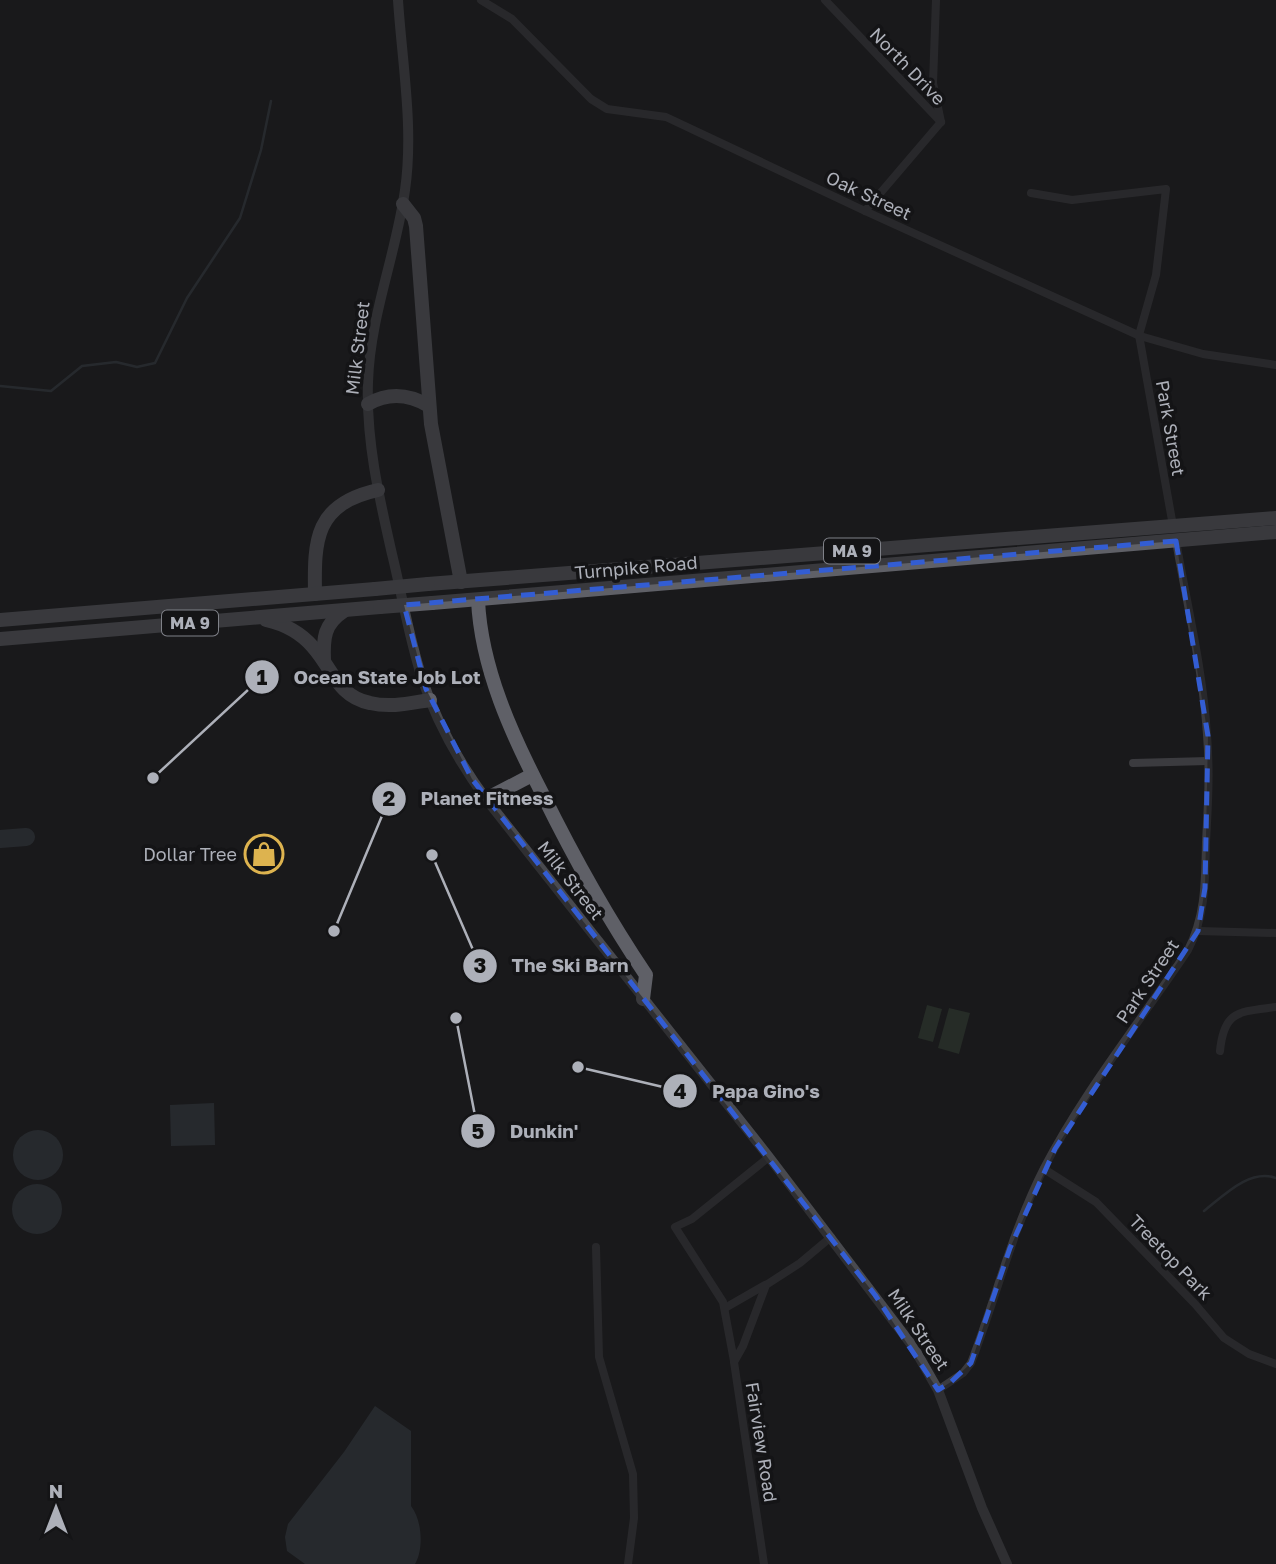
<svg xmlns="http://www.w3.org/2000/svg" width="1276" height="1564" viewBox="0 0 1276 1564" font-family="'Golos Text',sans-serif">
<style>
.green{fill:#262c27}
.water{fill:#363d44}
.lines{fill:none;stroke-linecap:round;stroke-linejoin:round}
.stream{stroke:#363d44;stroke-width:2.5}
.river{stroke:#363d44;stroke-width:18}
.minor{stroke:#3b3b3f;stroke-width:8}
.secondary{stroke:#494a4f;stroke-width:10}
.trunk{stroke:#5f6067;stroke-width:14}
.trunk-bridge{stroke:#5f6067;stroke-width:14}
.marked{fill:none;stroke:#335dd3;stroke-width:5;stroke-dasharray:14 9;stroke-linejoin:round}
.labels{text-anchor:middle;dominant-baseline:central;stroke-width:7;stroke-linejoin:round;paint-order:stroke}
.shield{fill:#141416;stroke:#7f8188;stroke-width:2}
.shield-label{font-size:16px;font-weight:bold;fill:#adb0b9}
.street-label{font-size:18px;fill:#adb0b9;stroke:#141416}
.poi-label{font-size:18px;fill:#adb0b9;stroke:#141416;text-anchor:end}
.leader{fill:none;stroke:#adb0b9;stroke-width:2.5}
.callout-dot{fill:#adb0b9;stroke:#141416;stroke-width:2.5}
.mark-label{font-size:21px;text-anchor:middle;font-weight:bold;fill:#111}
.callout-label{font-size:19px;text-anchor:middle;font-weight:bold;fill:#adb0b9;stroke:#141416;stroke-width:7;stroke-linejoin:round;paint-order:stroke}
</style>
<rect width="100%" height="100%" fill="#19191b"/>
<g class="green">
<polygon points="927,1005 942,1009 933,1042 918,1038"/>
<polygon points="949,1008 970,1013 959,1054 938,1048"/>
</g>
<g class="water">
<polygon points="214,1103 215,1145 171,1146 170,1105"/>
<circle cx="38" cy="1155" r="25"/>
<circle cx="37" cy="1209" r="25"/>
<path d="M375,1406L411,1431V1506C422,1520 424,1549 415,1564H305L287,1551L285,1537L288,1524L344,1452Z"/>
</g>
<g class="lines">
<g class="stream">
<polyline points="0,386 51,391 82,366 116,362 137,367 155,363 187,298 240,218 261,150 271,101"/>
<path d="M1204,1211C1223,1196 1250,1168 1276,1178"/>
</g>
<polyline class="river" points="0,839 26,837"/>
<g class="minor">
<polyline points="481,0 512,19 591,99 607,109 666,117 865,211 1140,336 1203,354 1276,365"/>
<polyline points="825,0 941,122"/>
<polyline points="936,0 933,83 941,122"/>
<polyline points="1031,193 1072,200 1166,189 1156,275 1139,335 1173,526"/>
<polyline points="865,211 941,122"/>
<polyline points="1133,763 1208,761"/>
<polyline points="1198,931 1276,933"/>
<path d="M1220,1051C1224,1010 1239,1012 1276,1007"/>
<polyline points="1044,1169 1096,1202 1195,1304 1224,1338 1249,1354 1276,1364"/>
<polyline points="596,1247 599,1357 633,1474 634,1518 628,1564"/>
<polyline points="725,1308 765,1285"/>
<polyline points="734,1361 723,1302 675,1227 692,1219 769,1157"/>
<path d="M938,1390L963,1373L971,1363C996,1298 1012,1231 1044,1168C1084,1091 1140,1022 1188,950C1206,915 1205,880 1206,842C1208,806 1210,771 1207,735C1203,670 1187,605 1176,541"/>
<polyline points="764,1564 734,1362 743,1346 766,1285 800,1263 831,1237"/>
</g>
<path class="secondary" d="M398,0C402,62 414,128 405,190C396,255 370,316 368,382C366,441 379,497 392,554C402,595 409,638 422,678C436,722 459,762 486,799L769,1157L914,1348L938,1390L982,1508L1007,1564"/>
<g class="trunk">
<polyline points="403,204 414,218 416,226 431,424 461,582"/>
<path d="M368,404C389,392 409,394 429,406"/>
<polyline points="428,584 1276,518"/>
<path d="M315,594C314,539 315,504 378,490"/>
<path d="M478,600C481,668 512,735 543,795C574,858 607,917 646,975L643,999"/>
<polyline points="432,603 1276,532"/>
<polyline points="0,620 375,589"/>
<path d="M266,620C284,624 301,633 313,647C332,668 338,697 370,703C391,708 410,703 430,700"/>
<polyline points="0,639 380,607"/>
<path d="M324,661C323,638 324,624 344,611"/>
<polyline points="486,799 532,775"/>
</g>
<g class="trunk-bridge">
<polyline points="375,589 428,584"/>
<polyline points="380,607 432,603"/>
</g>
</g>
<path d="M0 0H1276V1564H0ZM1176,541L1208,736L1205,888L1198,931L1055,1149L1010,1248L971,1363L951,1382L938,1390L875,1295L472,779L426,689L404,605Z" fill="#19191b" fill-opacity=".55" fill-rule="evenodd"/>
<path class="marked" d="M1176,541L1208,736L1205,888L1198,931L1055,1149L1010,1248L971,1363L951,1382L938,1390L875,1295L472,779L426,689L404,605Z"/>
<defs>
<symbol id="shop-ring" viewBox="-11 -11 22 22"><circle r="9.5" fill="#141416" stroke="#ddb34f" stroke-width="1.5"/><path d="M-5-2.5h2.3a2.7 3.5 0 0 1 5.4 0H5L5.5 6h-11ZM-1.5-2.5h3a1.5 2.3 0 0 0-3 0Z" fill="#ddb34f"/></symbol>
</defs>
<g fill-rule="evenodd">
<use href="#shop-ring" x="242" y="832" width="44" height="44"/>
</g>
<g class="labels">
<g class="shield">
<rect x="824" y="538.5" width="56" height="25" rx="5"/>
<rect x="162" y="610.5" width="56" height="25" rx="5"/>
</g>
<g class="shield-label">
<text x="852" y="551">MA 9</text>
<text x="190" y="623">MA 9</text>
</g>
<g class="street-label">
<text transform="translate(908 66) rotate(46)">North Drive</text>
<text transform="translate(869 195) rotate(25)">Oak Street</text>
<text transform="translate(357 348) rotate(-83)">Milk Street</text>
<text transform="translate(1171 428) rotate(80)">Park Street</text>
<text transform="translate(636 567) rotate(-5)">Turnpike Road</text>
<text transform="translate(571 880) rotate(52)">Milk Street</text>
<text transform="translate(1147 981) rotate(-56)">Park Street</text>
<text transform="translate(1171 1257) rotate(46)">Treetop Park</text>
<text transform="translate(919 1329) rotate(56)">Milk Street</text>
<text transform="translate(762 1442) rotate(81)">Fairview Road</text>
</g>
<g class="poi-label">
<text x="237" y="854">Dollar Tree</text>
</g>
</g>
<path class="leader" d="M153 778L262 677M334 931L389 799M432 855L480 966M578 1067L680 1091M456 1018L478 1131"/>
<g class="callout-dot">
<circle cx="153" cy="778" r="7"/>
<circle cx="334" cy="931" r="7"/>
<circle cx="432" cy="855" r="7"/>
<circle cx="578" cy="1067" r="7"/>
<circle cx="456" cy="1018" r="7"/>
<circle cx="262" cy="677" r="18"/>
<circle cx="389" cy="799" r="18"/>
<circle cx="480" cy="966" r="18"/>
<circle cx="680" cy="1091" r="18"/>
<circle cx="478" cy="1131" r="18"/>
</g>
<g class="mark-label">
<text x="262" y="685">1</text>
<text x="389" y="806">2</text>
<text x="480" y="973">3</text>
<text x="680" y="1099">4</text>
<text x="478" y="1139">5</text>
</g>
<g class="callout-label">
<text x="387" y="684">Ocean State Job Lot</text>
<text x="487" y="805">Planet Fitness</text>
<text x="570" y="972">The Ski Barn</text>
<text x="766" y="1098">Papa Gino's</text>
<text x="544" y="1138">Dunkin'</text>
</g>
<g transform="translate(56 1508)" stroke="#141416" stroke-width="5" paint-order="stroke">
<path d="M0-5L12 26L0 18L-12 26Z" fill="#adb0b9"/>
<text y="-10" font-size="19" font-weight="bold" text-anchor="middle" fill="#adb0b9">N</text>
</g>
</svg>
